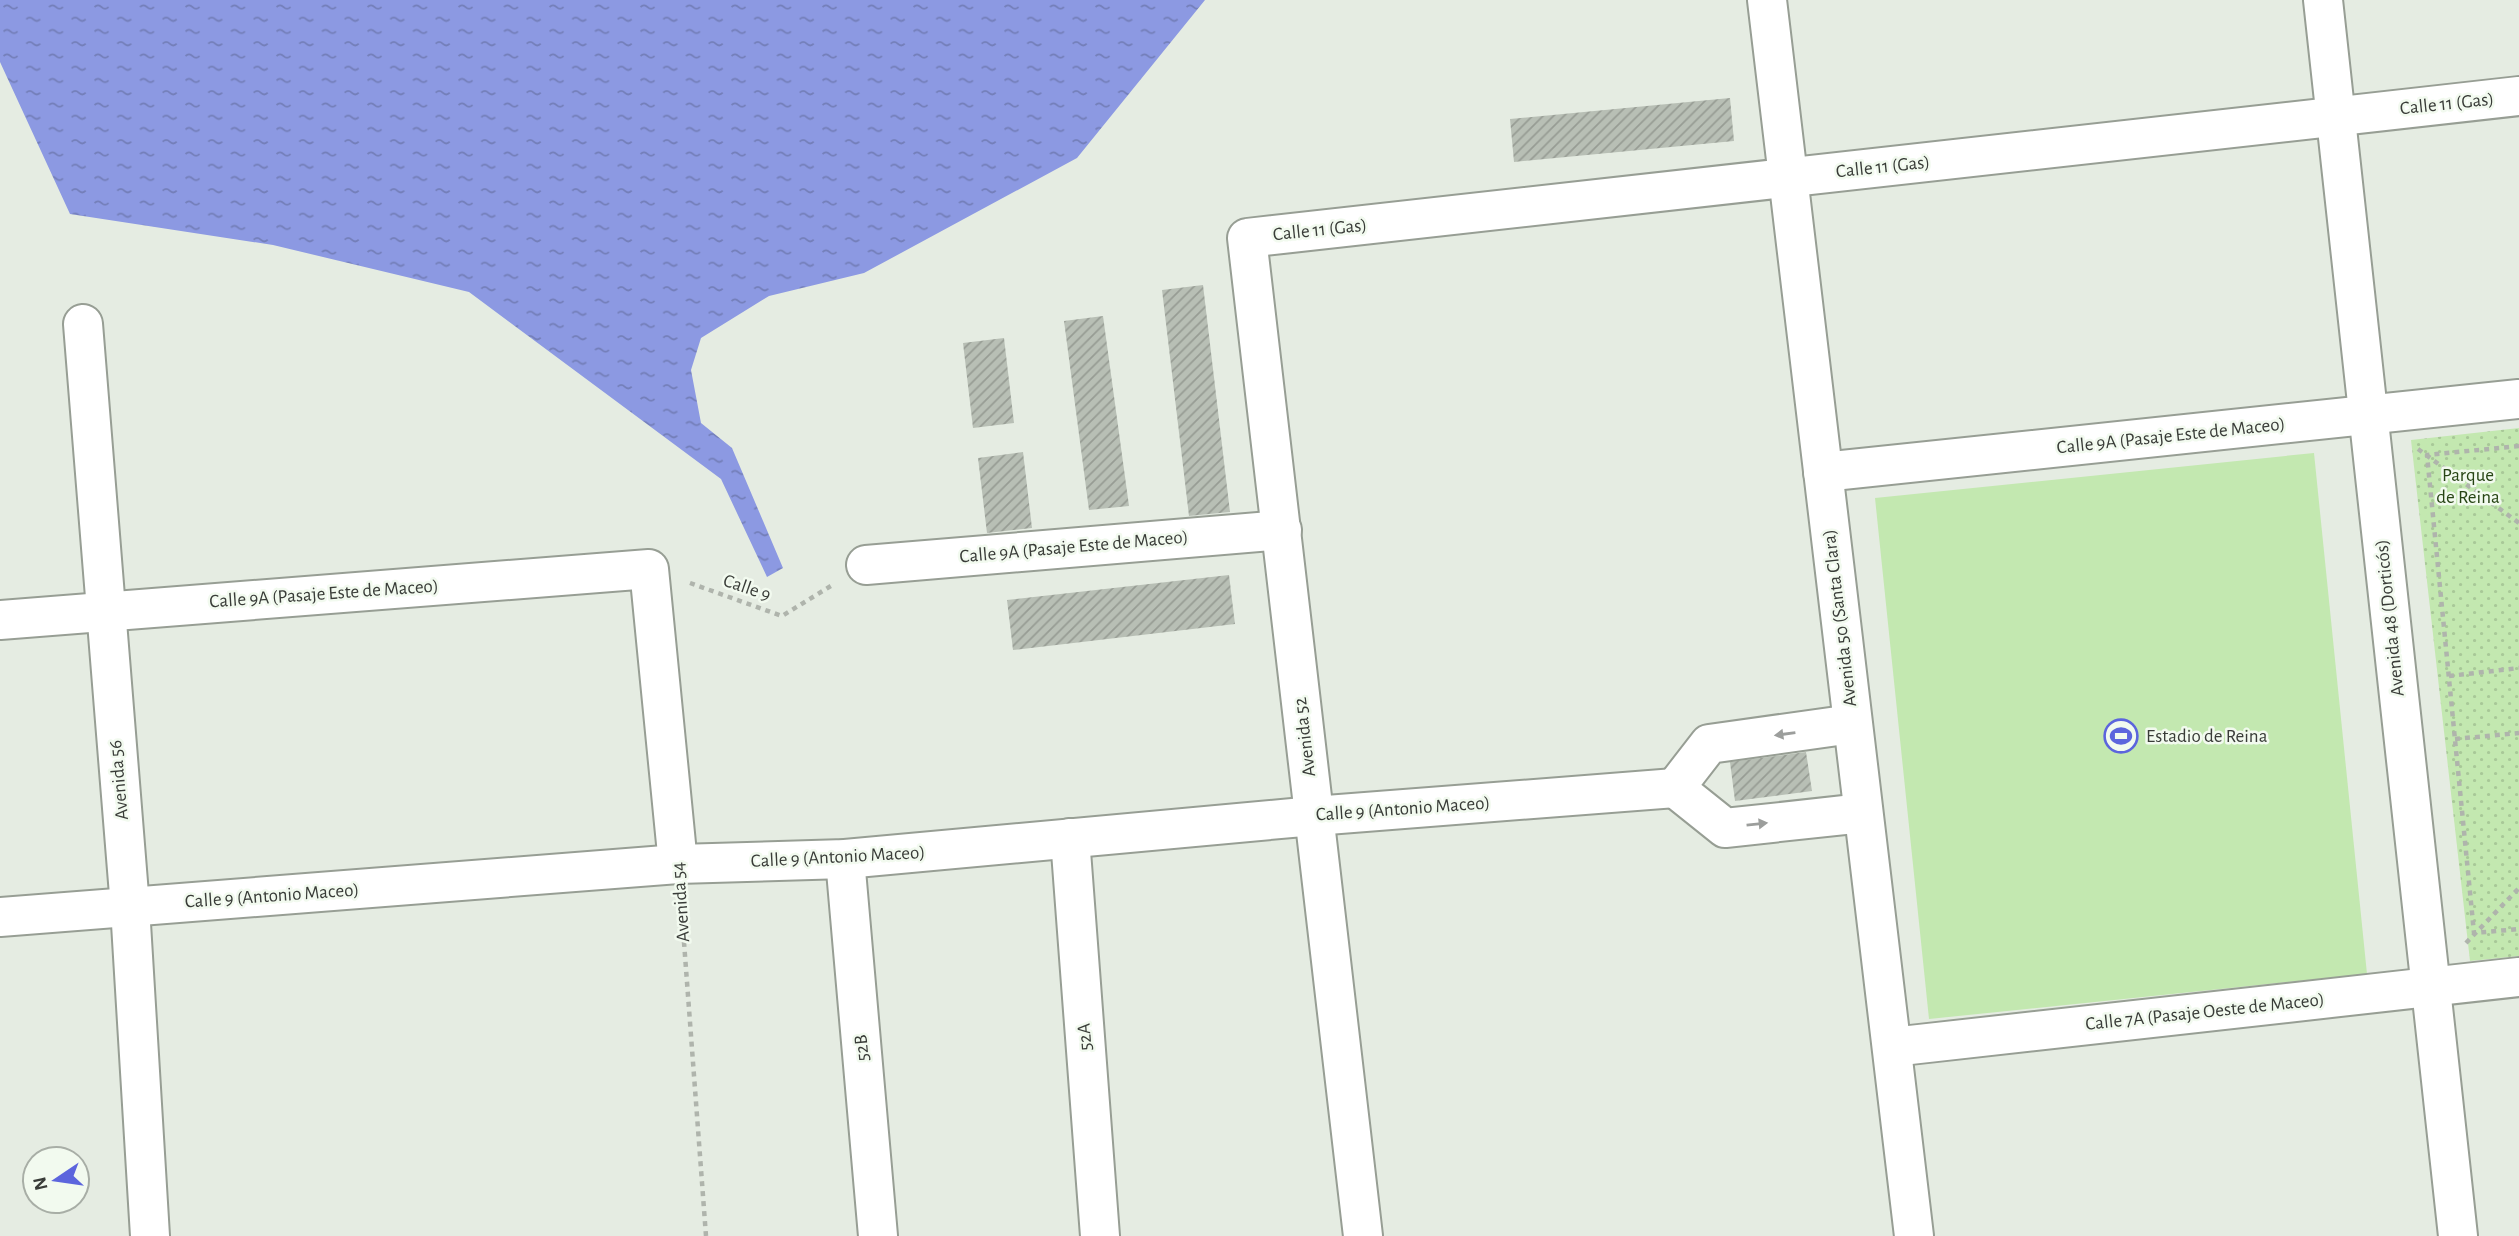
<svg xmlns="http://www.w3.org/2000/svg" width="2519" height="1236" viewBox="0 0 2519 1236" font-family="'Alegreya Sans',sans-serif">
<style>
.grass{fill:#c3e8b0}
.park{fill:url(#park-dots)}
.water{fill:url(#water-ripples)}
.building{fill:url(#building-hatch)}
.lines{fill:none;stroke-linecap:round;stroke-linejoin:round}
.minor-casing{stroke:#979e94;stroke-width:42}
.path{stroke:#afb4ac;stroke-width:4.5;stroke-dasharray:5 5;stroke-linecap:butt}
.minor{stroke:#fff;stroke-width:38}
.oneway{fill:#9c9e9c}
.labels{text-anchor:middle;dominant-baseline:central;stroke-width:5;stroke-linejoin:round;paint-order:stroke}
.street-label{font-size:19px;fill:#393c38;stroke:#f2faef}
.park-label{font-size:19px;fill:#274514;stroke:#f2faef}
.poi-label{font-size:19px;fill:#393c38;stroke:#f2faef;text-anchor:start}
</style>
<defs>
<pattern id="park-dots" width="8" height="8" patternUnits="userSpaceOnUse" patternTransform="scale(1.75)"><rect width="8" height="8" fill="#c3e8b0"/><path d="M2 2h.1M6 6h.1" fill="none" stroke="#a8c898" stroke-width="1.8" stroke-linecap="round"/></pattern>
<pattern id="water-ripples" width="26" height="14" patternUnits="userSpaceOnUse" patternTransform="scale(1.75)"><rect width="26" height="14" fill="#8c99e2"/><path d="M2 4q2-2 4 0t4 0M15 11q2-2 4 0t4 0" fill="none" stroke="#737eb8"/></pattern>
<pattern id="building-hatch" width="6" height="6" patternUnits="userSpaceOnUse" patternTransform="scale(1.75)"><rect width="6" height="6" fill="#b8bfb5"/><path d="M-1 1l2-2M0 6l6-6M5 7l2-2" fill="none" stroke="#979c94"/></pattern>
</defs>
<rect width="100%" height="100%" fill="#e5ece2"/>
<polygon class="grass" points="2314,453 2367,974 1929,1019 1875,498"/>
<polygon class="park" points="2519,428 2519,956 2470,961 2411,440"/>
<polygon class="water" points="0,0 1205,0 1077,158 864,273 769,296 701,338 691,370 701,423 732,448 783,568 767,577 721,479 469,292 273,245 70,214 0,62"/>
<g class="building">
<polygon points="1730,98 1734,141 1514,162 1510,119"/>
<polygon points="1203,285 1230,512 1189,516 1162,290"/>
<polygon points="1103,316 1129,506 1089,510 1064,321"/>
<polygon points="1004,338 1014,423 973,428 963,343"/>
<polygon points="1023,452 1032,528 987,533 978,458"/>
<polygon points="1229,575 1235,624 1013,650 1007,600"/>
<polygon points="1806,752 1812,791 1735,801 1730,762"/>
</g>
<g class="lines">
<defs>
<g id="minor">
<polyline points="1767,0 1914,1236"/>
<polyline points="2323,0 2458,1236"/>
<polyline points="83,324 130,907 150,1236"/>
<polyline points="1823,472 2519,399"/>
<polyline points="866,565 1282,530"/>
<polyline points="0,620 649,569 678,864"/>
<polyline points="1852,724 1709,744 1675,788 1725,828 1863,813"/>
<polyline points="1070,838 1100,1236"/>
<polyline points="845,859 878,1236"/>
<polyline points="0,917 678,864 845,859 1314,816 1675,788"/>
<polyline points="1892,1047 2519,977"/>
<polyline points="1363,1236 1247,238 2519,96"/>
</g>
</defs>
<use href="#minor" class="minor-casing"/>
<g class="path">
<polyline points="2519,446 2427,455 2474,933 2519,929"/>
<polyline points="2418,449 2519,523"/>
<polyline points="690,583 782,616 834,584"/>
<polyline points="2449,676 2519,668"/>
<polyline points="2455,739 2519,733"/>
<polyline points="681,902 706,1236"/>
<polyline points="2466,943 2519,888"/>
</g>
<use href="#minor" class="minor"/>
</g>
<defs><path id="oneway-solid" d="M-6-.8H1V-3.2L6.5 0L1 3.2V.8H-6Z" transform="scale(1.75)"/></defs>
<g class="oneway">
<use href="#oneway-solid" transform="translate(1785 734) rotate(172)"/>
<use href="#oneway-solid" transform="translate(1757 824) rotate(-6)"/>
</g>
<defs>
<symbol id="stadium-ring" viewBox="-11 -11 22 22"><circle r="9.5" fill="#f2faef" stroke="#5c65dd" stroke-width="1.5"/><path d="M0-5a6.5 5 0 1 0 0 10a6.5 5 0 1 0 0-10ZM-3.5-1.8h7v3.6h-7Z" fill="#5c65dd"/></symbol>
</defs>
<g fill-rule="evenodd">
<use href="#stadium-ring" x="2102" y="717" width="38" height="38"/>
</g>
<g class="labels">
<g class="street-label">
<text transform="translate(2447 104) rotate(-6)">Calle 11 (Gas)</text>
<text transform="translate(1883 167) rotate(-6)">Calle 11 (Gas)</text>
<text transform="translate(1320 230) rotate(-6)">Calle 11 (Gas)</text>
<text transform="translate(2171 436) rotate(-6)">Calle 9A (Pasaje Este de Maceo)</text>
<text transform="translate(1074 547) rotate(-5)">Calle 9A (Pasaje Este de Maceo)</text>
<text transform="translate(747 588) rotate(19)">Calle 9</text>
<text transform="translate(324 594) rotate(-4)">Calle 9A (Pasaje Este de Maceo)</text>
<text transform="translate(1840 618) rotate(-97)">Avenida 50 (Santa Clara)</text>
<text transform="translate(2390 618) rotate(-96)">Avenida 48 (Dorticós)</text>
<text transform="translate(1305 737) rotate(-97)">Avenida 52</text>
<text transform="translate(119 780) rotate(-95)">Avenida 56</text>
<text transform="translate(1403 809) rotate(-4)">Calle 9 (Antonio Maceo)</text>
<text transform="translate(838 857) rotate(-3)">Calle 9 (Antonio Maceo)</text>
<text transform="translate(272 896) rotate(-4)">Calle 9 (Antonio Maceo)</text>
<text transform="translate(681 902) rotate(-94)">Avenida 54</text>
<text transform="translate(2205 1012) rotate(-6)">Calle 7A (Pasaje Oeste de Maceo)</text>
<text transform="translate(1085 1037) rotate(-94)">52A</text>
<text transform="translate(862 1048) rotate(-95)">52B</text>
</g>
<g class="park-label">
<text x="2468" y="475">Parque<tspan x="2468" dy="22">de Reina</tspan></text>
</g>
<g class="poi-label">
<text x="2146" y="736">Estadio de Reina</text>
</g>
</g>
<g transform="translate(56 1180) rotate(257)"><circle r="33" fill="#f2faef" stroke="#a8aea6" stroke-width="2"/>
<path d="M0-5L12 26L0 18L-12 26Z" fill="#5c65dd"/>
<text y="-10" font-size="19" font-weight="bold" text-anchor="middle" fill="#393c38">N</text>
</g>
</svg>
